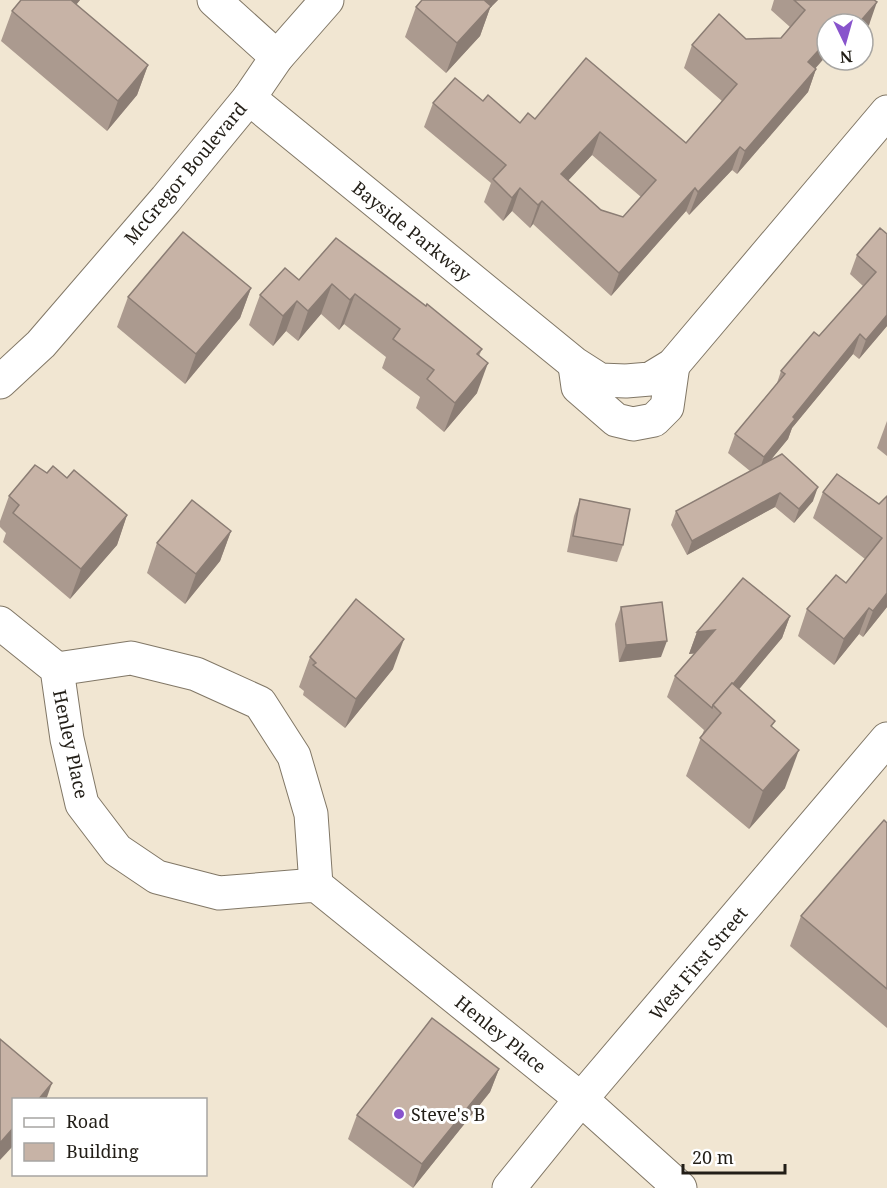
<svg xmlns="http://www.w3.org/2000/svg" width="887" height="1188" viewBox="0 0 887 1188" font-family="'Noto Serif',serif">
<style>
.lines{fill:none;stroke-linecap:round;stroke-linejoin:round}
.street-casing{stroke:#817766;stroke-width:35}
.secondary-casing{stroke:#817766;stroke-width:35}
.street{stroke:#fff;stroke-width:33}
.secondary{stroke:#fff;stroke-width:33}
.wall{fill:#ab9a8f;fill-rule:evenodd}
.shaded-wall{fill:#8b7d74}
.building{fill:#c7b3a6;stroke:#8b7d74;stroke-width:1.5;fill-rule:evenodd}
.poi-dot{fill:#8854cc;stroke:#fff;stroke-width:2}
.labels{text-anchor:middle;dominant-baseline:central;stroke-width:6;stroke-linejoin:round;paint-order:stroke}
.street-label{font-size:18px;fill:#221e17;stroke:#fff}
.poi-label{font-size:18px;fill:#221e17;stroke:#fff;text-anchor:start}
</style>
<rect width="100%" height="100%" fill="#f1e6d2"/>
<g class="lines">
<defs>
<g id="street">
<polyline points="214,0 277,57"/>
<polyline points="249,98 575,364 600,380 626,381 650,379 673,365 887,112"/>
<polyline points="575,366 578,387 616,420 633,424 654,420 667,407 673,365"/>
<polyline points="0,623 57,669 67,739 82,804 117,850 157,877 219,893 316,885 581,1099 680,1188"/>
<polyline points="57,669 131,658 196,674 260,703 294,756 311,814 316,885"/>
<polyline points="509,1188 581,1099 887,739"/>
</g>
<polyline id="secondary" points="0,382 41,344 166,199 249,98 277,57 327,0"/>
</defs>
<use href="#street" class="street-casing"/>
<use href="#secondary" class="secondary-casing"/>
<use href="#street" class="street"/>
<use href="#secondary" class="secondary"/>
</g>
<g class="wall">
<polygon points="21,0 80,0 76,5 148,65 137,95 107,131 1,41 12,11"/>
<polygon points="422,0 498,0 490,8 480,36 446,73 405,37 416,7"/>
<path d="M774,0H874L869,25L863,24H827V55L815,68L816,69L808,92L737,174L732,170L689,215L686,211L611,296L533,224L530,228L512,211L503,221L484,202L491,183L424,127L433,103L483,101L520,123L535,119L686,143L722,101L684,68L692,45L746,39L781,38L790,27L771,10ZM592,155L641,197L623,217L601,210L568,180Z"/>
<polygon points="880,228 887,326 859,359 853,354 792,428 788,439 771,459 813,501 794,523 775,507 687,555 671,525 676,511 750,471 728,453 735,434 777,383 781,371 819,336 863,286 850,274 857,255"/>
<polygon points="336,238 482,349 479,356 477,393 444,432 416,408 420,397 382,368 386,357 344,324 339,330 321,314 298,341 286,331 273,346 249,325 260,295 299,280"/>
<polygon points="251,288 240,318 185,384 117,327 128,297"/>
<polygon points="887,421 887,456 877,448"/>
<polygon points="47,473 67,478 127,515 117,545 70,599 3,542 6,533 0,527 0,521 9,496"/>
<polygon points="823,492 879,504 887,607 863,637 859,634 834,665 798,636 807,609 846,583 865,559 813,518"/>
<polygon points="580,499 623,545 617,562 567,552 574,516"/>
<polygon points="231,531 220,561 185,604 147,573 157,543"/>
<polygon points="621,607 661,657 619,662 615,624"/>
<polygon points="790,616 782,638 739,689 772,727 785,788 749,829 686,776 704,730 667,697 675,676 695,653 689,654 697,632"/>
<polygon points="310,657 393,669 345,728 303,695 304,691 299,687"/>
<polygon points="887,823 887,1028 790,946 801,916"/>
<polygon points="499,1069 490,1092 413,1188 348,1139 357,1115"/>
</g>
<g class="shaded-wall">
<polygon points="67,0 80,0 57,27"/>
<polygon points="482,0 498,0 490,8 480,36 446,73 457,43"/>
<polygon points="877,2 869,25 863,32 863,24 858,24"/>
<polygon points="827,41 827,55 800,86 808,62"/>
<polygon points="148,65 137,95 107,131 118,101"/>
<polygon points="816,69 808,92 737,174 745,151"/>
<polygon points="600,132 592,155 553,197 561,174"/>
<polygon points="740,147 732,170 689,215 698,192"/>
<polygon points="520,188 512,211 503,221 512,198"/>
<polygon points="695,188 686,211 611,296 619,273"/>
<polygon points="542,201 533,224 530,228 538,205"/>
<polygon points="332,284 321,314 298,341 308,311"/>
<polygon points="251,288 240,318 185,384 196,354"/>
<polygon points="355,294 344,324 339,330 350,300"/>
<polygon points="297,301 286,331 273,346 283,316"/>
<polygon points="887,315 887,326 859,359 866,340"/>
<polygon points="860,334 853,354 792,428 788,439 757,477 764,457 793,417"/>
<polygon points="488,363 477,393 444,432 455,403"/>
<polygon points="818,487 813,501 794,523 799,509"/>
<polygon points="780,493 775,507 687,555 692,541"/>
<polygon points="127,515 117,545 70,599 81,569"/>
<polygon points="231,531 220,561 185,604 196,574"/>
<polygon points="887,593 887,607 863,637 873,611"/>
<polygon points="869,608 859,634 834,665 844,639"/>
<polygon points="790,616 782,638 720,712 714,707"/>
<polygon points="715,630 708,652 689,654 697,632"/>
<polygon points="404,639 393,669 345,728 356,699"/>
<polygon points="667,641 661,657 619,662 626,645"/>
<polygon points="799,750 785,788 749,829 763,791"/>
<polygon points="499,1069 490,1092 413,1188 422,1164"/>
<polygon points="52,1083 46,1100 38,1100"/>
<polygon points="14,1127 14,1145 0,1160 0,1143"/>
</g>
<g class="building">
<polygon points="21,0 71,0 148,65 118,101 12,11"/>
<polygon points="422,0 484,0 491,6 457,43 416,7"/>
<path d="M794,0H874L877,2L858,24H850L846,20L842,24H827V41L808,62L816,69L745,151L740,147L698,192L695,188L619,273L542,201L538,205L520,188L512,198L493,179L506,165L433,103L455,78L483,101L488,95L520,123L528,113L535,119L586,58L686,143L737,84L692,45L719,14L746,39L781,38L805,10ZM600,132L656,180L623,217L601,210L561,174Z"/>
<polygon points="880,228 887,234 887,315 866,340 860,334 793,417 795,419 764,457 735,434 785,374 781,371 814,332 819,336 876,272 857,255"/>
<polygon points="183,232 251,288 196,354 128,297"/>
<polygon points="336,238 426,306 427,304 482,349 477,354 488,363 455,403 427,379 434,370 393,339 400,329 355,294 350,300 332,284 308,311 297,301 283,316 260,295 285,268 299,280"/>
<polygon points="782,454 818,487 799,509 780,493 692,541 676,511"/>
<polygon points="35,465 47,473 53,466 67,478 74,470 127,515 81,569 13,513 19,505 9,496"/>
<polygon points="837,474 879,504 887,496 887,593 873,611 869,608 844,639 807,609 836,575 846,583 882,538 823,492"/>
<polygon points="580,499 630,509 623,545 573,536"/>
<polygon points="192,500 231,531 196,574 157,543"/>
<polygon points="743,578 790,616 733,684 732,683 713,705 712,708 675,676 715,630 697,632"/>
<polygon points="356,599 404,639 356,699 313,665 316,663 310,657"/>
<polygon points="662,602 667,641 626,645 621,607"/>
<polygon points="732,683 775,721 771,726 799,750 763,791 700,738 721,713 713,705"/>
<polygon points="884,820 887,823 887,989 801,916"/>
<polygon points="432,1018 499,1069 422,1164 357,1115"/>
<polygon points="0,1039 52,1083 38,1100 14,1100 14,1127 0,1143"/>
</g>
<circle class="poi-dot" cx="399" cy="1114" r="6"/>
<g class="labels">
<g class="street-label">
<text transform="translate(185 173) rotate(-50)">McGregor Boulevard</text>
<text transform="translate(412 231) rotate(39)">Bayside Parkway</text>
<text transform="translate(71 744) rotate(78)">Henley Place</text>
<text transform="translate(698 963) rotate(-50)">West First Street</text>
<text transform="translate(501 1034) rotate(39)">Henley Place</text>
</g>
<g class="poi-label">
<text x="411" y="1114">Steve's B</text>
</g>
</g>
<rect x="12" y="1098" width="195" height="78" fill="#ffffff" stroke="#a7a5a2" stroke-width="1.5"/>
<rect x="24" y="1118" width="30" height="9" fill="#ffffff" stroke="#a7a5a2" stroke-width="1.5"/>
<text x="66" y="1128" font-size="18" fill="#221e17">Road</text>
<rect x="24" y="1143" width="30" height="18" fill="#c7b3a6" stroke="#a7a5a2" stroke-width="1.5"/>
<text x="66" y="1158" font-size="18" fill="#221e17">Building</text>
<g transform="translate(845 42) rotate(175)"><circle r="28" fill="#ffffff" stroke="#a7a5a2" stroke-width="1.5"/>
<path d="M0-4.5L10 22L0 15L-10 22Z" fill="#8854cc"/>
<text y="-9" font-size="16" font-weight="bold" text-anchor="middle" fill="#221e17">N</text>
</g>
<path d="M683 1164v9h102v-9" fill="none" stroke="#221e17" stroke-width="3"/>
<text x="692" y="1164" font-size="18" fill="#221e17" stroke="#ffffff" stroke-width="4.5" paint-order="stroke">20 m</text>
</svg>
